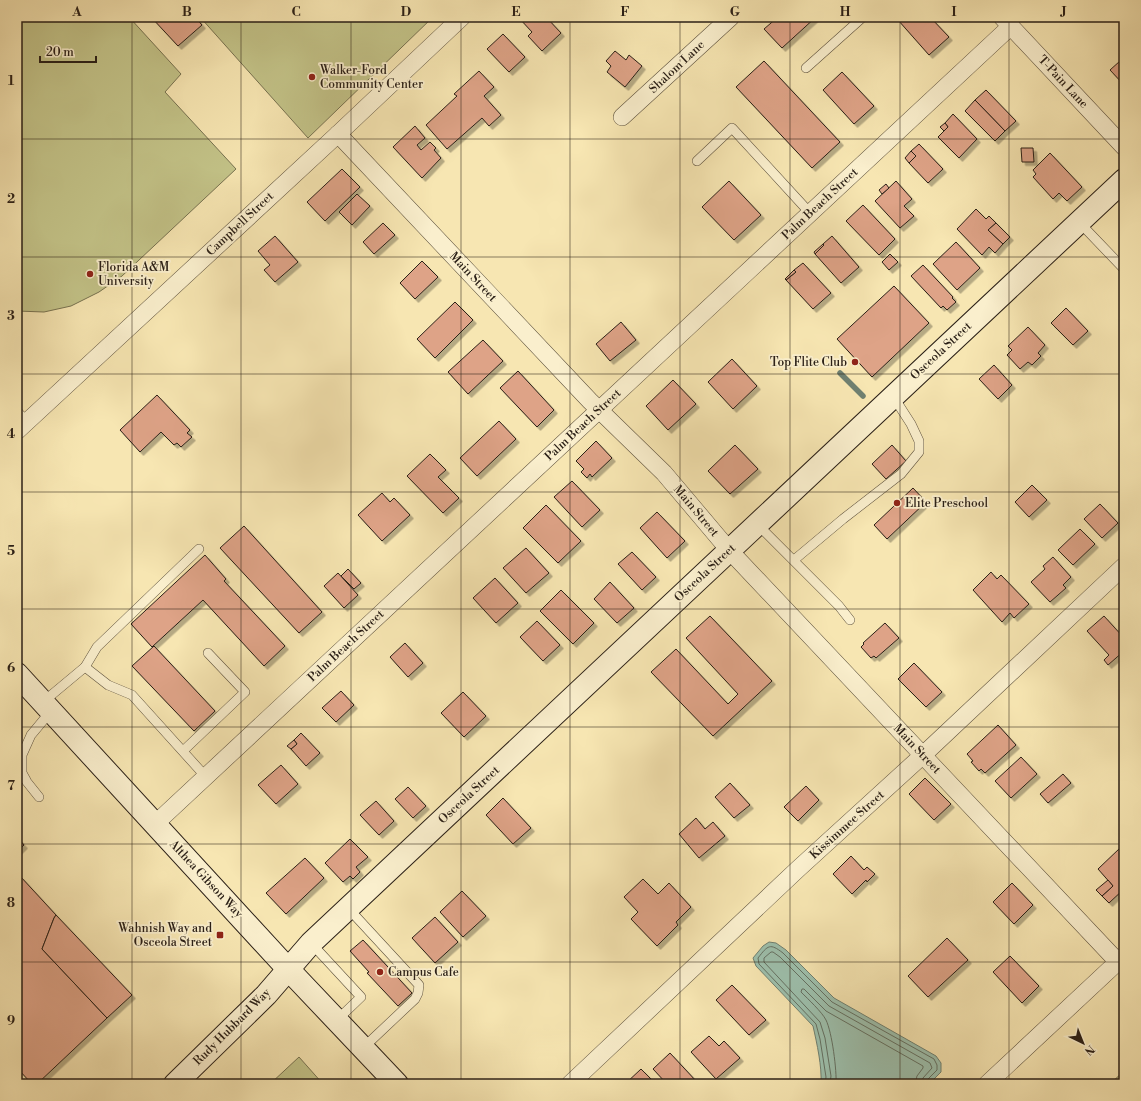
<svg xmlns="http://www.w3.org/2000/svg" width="1141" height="1101" viewBox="0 0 1141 1101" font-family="'Libre Bodoni',serif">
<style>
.green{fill:#c3c388;stroke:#777250}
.water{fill:#9dc0ad;stroke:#6f8071}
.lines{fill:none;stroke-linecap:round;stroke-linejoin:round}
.shore{stroke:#647062;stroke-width:1}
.stream{stroke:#6f8071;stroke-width:5.5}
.building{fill:#dea387;stroke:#2b2017;filter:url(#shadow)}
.lane-casing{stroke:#5e523e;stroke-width:10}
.street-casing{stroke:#5e523e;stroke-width:18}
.secondary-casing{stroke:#2b2017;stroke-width:24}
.lane{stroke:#faefcd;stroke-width:9}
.street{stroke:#faefcd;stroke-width:17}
.secondary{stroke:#faefcd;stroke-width:22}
.grid{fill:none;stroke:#2b2017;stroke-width:1;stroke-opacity:0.55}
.poi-dot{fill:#8f2418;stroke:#faefcd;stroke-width:1.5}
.labels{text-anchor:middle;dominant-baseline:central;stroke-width:3.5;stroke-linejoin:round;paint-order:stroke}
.street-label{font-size:12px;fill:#2b2017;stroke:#faefcd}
.poi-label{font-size:12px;fill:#2b2017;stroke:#faefcd;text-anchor:start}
.neatline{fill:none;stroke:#2b2017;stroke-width:1.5}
.grid-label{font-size:13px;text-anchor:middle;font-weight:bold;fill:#2b2017}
</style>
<defs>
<filter id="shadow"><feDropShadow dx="3.5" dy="3.5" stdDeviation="0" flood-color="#0004"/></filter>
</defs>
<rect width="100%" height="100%" fill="#f7e6b2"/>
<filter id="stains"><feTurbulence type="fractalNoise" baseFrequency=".005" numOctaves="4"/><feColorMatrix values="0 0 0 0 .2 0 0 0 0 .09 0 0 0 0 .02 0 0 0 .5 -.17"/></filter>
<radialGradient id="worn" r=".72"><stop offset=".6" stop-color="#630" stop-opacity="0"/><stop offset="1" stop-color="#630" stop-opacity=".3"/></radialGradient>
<g class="green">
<polygon points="17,17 129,17 181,74 165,92 236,169 122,276 99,292 71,306 44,312 17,311"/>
<polygon points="200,17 433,17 308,138"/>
<polygon points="299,1057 323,1084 270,1084"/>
<polygon points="1124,1071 1124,1084 1110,1084"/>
</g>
<path class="water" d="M769,942L776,943L786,950L834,998L936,1056L941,1063V1072L929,1084H821C822,1066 817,1044 813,1026L756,966L753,958L763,946Z"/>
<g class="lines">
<g class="shore">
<path d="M825,1084L826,1077L820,1039L816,1024L759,964L758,958C768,945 770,943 783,953L832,1002L934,1059L937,1065V1070L927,1080V1084"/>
<polyline points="830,1084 831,1076 825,1038 820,1022 764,962 764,958 771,952 773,952 780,957 829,1006 930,1063 932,1068 923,1078 921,1084"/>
<path d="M836,1084C837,1071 832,1032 826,1020C822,1012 808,999 801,992L802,989H804L826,1011L923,1066V1068L917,1076L915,1084"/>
</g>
<polyline class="stream" points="840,373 863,396"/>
</g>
<g class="building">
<polygon points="151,17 195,17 202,25 178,46"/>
<polygon points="520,17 546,17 561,33 542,51 528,36 532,32 519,18"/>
<polygon points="778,17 816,17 782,48 764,29"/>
<polygon points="901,17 930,17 949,37 929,55 898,20"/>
<polygon points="503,34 525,57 509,72 487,49"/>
<polygon points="615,51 626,60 629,55 642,66 625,87 607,72 611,66 606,61"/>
<polygon points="1124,58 1124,66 1120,61"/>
<polygon points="764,61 840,142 812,168 736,87"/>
<polygon points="1120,61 1124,66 1124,85 1110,70"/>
<polygon points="479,71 494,87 484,96 501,115 489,126 482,118 447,149 426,125 457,96 454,94"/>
<polygon points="842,72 874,106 854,124 823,90"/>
<polygon points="986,90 1016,121 1005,131 975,100"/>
<polygon points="975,100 1005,131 995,141 965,111"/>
<polygon points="953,114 977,139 959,158 938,137 948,127 945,123"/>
<polygon points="945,123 948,127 944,131 940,127"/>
<polygon points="415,126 425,138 417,145 421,150 430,142 436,148 434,150 441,158 422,178 393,147"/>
<polygon points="919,144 943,169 928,183 909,163 916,156 911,151"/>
<polygon points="1021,148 1033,148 1034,162 1022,162"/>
<polygon points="911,151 916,156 909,163 905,158"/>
<polygon points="1050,153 1082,187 1067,201 1059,193 1053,199 1033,177 1036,174 1033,170"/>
<polygon points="342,169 360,187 325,221 307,202"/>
<polygon points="729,181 761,215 734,240 702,207"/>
<polygon points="896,181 912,199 904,206 914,216 900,228 875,201"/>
<polygon points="886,184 889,188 882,194 879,190"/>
<polygon points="357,194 370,206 352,225 339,212"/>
<polygon points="863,205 895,239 879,255 846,221"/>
<polygon points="976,209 986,219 989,216 996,223 988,230 1003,244 995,253 989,247 982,255 957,229"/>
<polygon points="383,223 395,235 374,254 363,242"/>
<polygon points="996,223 1010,237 1003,244 988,230"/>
<polygon points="1124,227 1124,236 1119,231"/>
<polygon points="275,236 298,262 275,282 264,270 270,265 258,251"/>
<polygon points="832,236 859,267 841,283 815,254 824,245 823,244"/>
<polygon points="956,242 980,268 957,290 933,264"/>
<polygon points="823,244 824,245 815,254 814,252"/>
<polygon points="890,254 898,262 889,270 882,262"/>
<polygon points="422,261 438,277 415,299 400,283"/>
<polygon points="803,263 831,293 813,309 786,280 796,272 794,270"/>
<polygon points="923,265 953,297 952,298 956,302 947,310 943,306 941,308 911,276"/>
<polygon points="794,270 796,272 786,280 785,279"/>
<polygon points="894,286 929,323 872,377 837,339"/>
<polygon points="455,302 473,320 435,358 417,339"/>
<polygon points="1066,308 1088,331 1073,345 1051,323"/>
<polygon points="621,322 636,340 610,361 596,344"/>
<polygon points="1028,327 1045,345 1038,353 1041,356 1032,365 1028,362 1020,369 1007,355 1012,350 1008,346"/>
<polygon points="483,340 503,361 468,394 448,372"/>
<polygon points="732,359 757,386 733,409 708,382"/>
<polygon points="994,365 1012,385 998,399 979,379"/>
<polygon points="518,371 554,410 537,427 500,388"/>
<polygon points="673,380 696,404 668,430 646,406"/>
<polygon points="157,395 190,430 187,433 192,437 181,447 177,443 174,445 161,432 140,452 120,430"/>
<polygon points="499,421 516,439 477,476 460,458"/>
<polygon points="596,441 612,458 592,477 590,474 587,478 581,472 584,469 576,461"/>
<polygon points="735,445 758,469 730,494 708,471"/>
<polygon points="892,445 906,461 886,479 872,464"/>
<polygon points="430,454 446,470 438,477 459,498 443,513 407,476"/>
<polygon points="572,481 600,510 582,527 554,497"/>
<polygon points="1032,485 1047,500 1029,517 1015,502"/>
<polygon points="913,488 926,502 887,539 874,525"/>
<polygon points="382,493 390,502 394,498 410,515 382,541 358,515"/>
<polygon points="1100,504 1118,523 1102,538 1084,519"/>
<polygon points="546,505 581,541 558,563 523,528"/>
<polygon points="657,512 685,541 667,558 640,528"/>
<polygon points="244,526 322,612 299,633 220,548"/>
<polygon points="1080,529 1095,544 1073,565 1058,550"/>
<polygon points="526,548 549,573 526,593 503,568"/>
<polygon points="632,552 656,577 642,590 618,564"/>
<polygon points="205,555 226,579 224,581 285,646 264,666 203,600 152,647 131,624"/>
<polygon points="1053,557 1071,577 1063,585 1066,588 1050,602 1031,582 1045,569 1043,566"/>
<polygon points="348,569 361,583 354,589 341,576"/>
<polygon points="991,572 997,579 1001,575 1029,604 1014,618 1010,613 1002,622 973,590"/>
<polygon points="338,573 358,595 344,608 324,586"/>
<polygon points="495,578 518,603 496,623 473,598"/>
<polygon points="610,582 634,608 617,623 594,599"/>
<polygon points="561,590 594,623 573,644 540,611"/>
<polygon points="710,616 772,681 713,736 651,672 676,649 728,704 738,694 686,638"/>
<polygon points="1104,616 1124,638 1124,651 1108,665 1104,660 1109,655 1087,631"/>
<polygon points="537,621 560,645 543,661 520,637"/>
<polygon points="885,623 899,638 876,658 874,656 871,658 861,647 864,644 863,643"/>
<polygon points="405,643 423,663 408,677 390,657"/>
<polygon points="154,646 215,711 194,731 132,666"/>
<polygon points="914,663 942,692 926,707 898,679"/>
<polygon points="341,691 354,705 336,722 322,708"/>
<polygon points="463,692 486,716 464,737 441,713"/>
<polygon points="998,725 1016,745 985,773 981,769 979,771 971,762 973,761 967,754"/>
<polygon points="301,733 320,753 306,766 291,749 297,744 294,740"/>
<polygon points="294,740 297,744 291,749 287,746"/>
<polygon points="1021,757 1037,774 1011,798 995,781"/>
<polygon points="281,765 298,784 276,804 258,785"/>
<polygon points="1063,774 1071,783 1048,803 1040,794"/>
<polygon points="925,778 951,804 934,820 909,794"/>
<polygon points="730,783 750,805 734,818 715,797"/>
<polygon points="806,786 819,800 798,821 784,807"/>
<polygon points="408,787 426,806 413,818 395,799"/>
<polygon points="503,798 531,828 513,844 486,815"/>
<polygon points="376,801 394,821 379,835 360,815"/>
<polygon points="696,818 705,829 713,822 725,836 699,858 679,834"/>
<polygon points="17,837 24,845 17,852"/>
<polygon points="350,839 368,857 356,867 360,872 353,879 350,876 343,882 325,863"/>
<polygon points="1120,848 1124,852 1124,889 1109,903 1102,896 1113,886 1098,869"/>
<polygon points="851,856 864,870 867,867 875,874 867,882 866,880 852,894 833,874"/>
<polygon points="305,858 324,878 286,914 266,893"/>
<polygon points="20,876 56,915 54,918 42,949 107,1018 37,1084 32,1084 17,1068 17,879"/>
<polygon points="643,879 658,894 669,883 691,907 676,922 678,925 657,946 631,919 638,912 624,897"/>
<polygon points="1108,880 1113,886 1102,896 1096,890"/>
<polygon points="1012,883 1033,905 1014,924 993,902"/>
<polygon points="462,891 486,916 463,937 440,912"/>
<polygon points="56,915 132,995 107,1018 42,949 54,918"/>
<polygon points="435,917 458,942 435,963 412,938"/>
<polygon points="947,938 968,960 928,997 908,976"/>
<polygon points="363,940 412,993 398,1006 367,973 369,972 350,951"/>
<polygon points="1010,956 1039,986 1022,1003 993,972"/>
<polygon points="732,985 766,1020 749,1035 716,1000"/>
<polygon points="709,1036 719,1046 724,1041 740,1058 716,1079 691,1052"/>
<polygon points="670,1053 697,1082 695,1084 667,1084 653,1069"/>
<polygon points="641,1069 656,1084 625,1084"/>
</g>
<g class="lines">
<defs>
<g id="lane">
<polyline points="806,68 863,17"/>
<polyline points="697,161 732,128 810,213"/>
<polyline points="1079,222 1124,269"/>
<polyline points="17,411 27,422"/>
<polyline points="757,524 839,606 850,620"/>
<polyline points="794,560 843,519 901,474 919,452 919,441 911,424 893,396"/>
<polyline points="85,667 108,685 132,695 206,777"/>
<polyline points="43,702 85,667 97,647 199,549"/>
<polyline points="183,751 245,692 208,653"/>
<polyline points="39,797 27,782 22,773 22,755 31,735 51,711"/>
<polyline points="348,908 419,985 418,993 415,999 363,1048"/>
<polyline points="311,943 361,997 337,1020"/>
</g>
<g id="street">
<polyline points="1002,17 1124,147"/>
<polyline points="622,117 731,17"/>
<polyline points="338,134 590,401 664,473 729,550 1118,962"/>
<polyline points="17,431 338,134 462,17"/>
<polyline points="155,824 1011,26"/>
<polyline points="570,1084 798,869 923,755 1124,566"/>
<polyline points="987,1084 1124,956"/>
</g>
<g id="secondary">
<polyline points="17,674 288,969 397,1084"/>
<polyline points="175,1084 266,995 311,943 1124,180"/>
</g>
</defs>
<use href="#lane" class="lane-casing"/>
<use href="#street" class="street-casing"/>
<use href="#secondary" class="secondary-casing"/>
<use href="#lane" class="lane"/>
<use href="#street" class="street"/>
<use href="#secondary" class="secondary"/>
</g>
<path class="grid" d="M132,17V1084M241,17V1084M351,17V1084M461,17V1084M570,17V1084M680,17V1084M790,17V1084M900,17V1084M1009,17V1084M17,139H1124M17,257H1124M17,374H1124M17,492H1124M17,609H1124M17,727H1124M17,844H1124M17,962H1124"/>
<g class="poi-dot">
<circle cx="312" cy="77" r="4"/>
<circle cx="90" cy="274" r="4"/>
<circle cx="855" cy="362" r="4"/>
<circle cx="897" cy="503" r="4"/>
<rect x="216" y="931" width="8" height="8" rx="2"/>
<circle cx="380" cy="972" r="4"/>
</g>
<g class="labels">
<g class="street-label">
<text transform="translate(677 67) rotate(-43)">Shalom Lane</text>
<text transform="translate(1063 82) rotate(47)">T-Pain Lane</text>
<text transform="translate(820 204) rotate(-43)">Palm Beach Street</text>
<text transform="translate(240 224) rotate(-43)">Campbell Street</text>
<text transform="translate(473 277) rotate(47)">Main Street</text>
<text transform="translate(941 351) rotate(-43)">Osceola Street</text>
<text transform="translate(583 425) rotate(-43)">Palm Beach Street</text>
<text transform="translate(696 511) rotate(50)">Main Street</text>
<text transform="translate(705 573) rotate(-43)">Osceola Street</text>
<text transform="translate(346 646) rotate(-43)">Palm Beach Street</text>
<text transform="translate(917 749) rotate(47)">Main Street</text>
<text transform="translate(469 795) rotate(-43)">Osceola Street</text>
<text transform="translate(847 825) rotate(-42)">Kissimmee Street</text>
<text transform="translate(206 879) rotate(47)">Althea Gibson Way</text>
<text transform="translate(232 1027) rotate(-45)">Rudy Hubbard Way</text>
</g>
<g class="poi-label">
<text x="320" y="70">Walker-Ford<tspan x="320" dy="14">Community Center</tspan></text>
<text x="98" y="267">Florida A&amp;M<tspan x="98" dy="14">University</tspan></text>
<text x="847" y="362" text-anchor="end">Top Flite Club</text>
<text x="905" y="503">Elite Preschool</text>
<text x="212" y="928" text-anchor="end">Wahnish Way and<tspan x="212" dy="14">Osceola Street</tspan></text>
<text x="388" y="972">Campus Cafe</text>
</g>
</g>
<rect width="1141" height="1101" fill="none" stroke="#f7e6b2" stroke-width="44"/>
<g transform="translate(1083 1043) rotate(137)" stroke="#faefcd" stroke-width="3" paint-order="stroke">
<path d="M0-3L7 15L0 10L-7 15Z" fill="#2b2017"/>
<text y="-6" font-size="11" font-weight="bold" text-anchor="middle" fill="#2b2017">N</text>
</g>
<path d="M40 56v6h56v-6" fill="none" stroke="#2b2017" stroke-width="2"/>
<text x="46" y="56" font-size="12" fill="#2b2017" stroke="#faefcd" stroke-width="3" paint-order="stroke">20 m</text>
<rect x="22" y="22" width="1097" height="1057" class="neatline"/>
<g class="grid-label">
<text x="77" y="16">A</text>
<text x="187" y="16">B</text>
<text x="296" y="16">C</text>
<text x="406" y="16">D</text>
<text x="516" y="16">E</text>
<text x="625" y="16">F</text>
<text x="735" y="16">G</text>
<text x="845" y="16">H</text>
<text x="954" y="16">I</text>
<text x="1064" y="16">J</text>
<text x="11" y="85">1</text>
<text x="11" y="203">2</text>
<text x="11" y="320">3</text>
<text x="11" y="438">4</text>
<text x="11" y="555">5</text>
<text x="11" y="672">6</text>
<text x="11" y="790">7</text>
<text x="11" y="907">8</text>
<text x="11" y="1025">9</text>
</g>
<rect width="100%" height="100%" filter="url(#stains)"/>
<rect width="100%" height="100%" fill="url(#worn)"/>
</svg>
